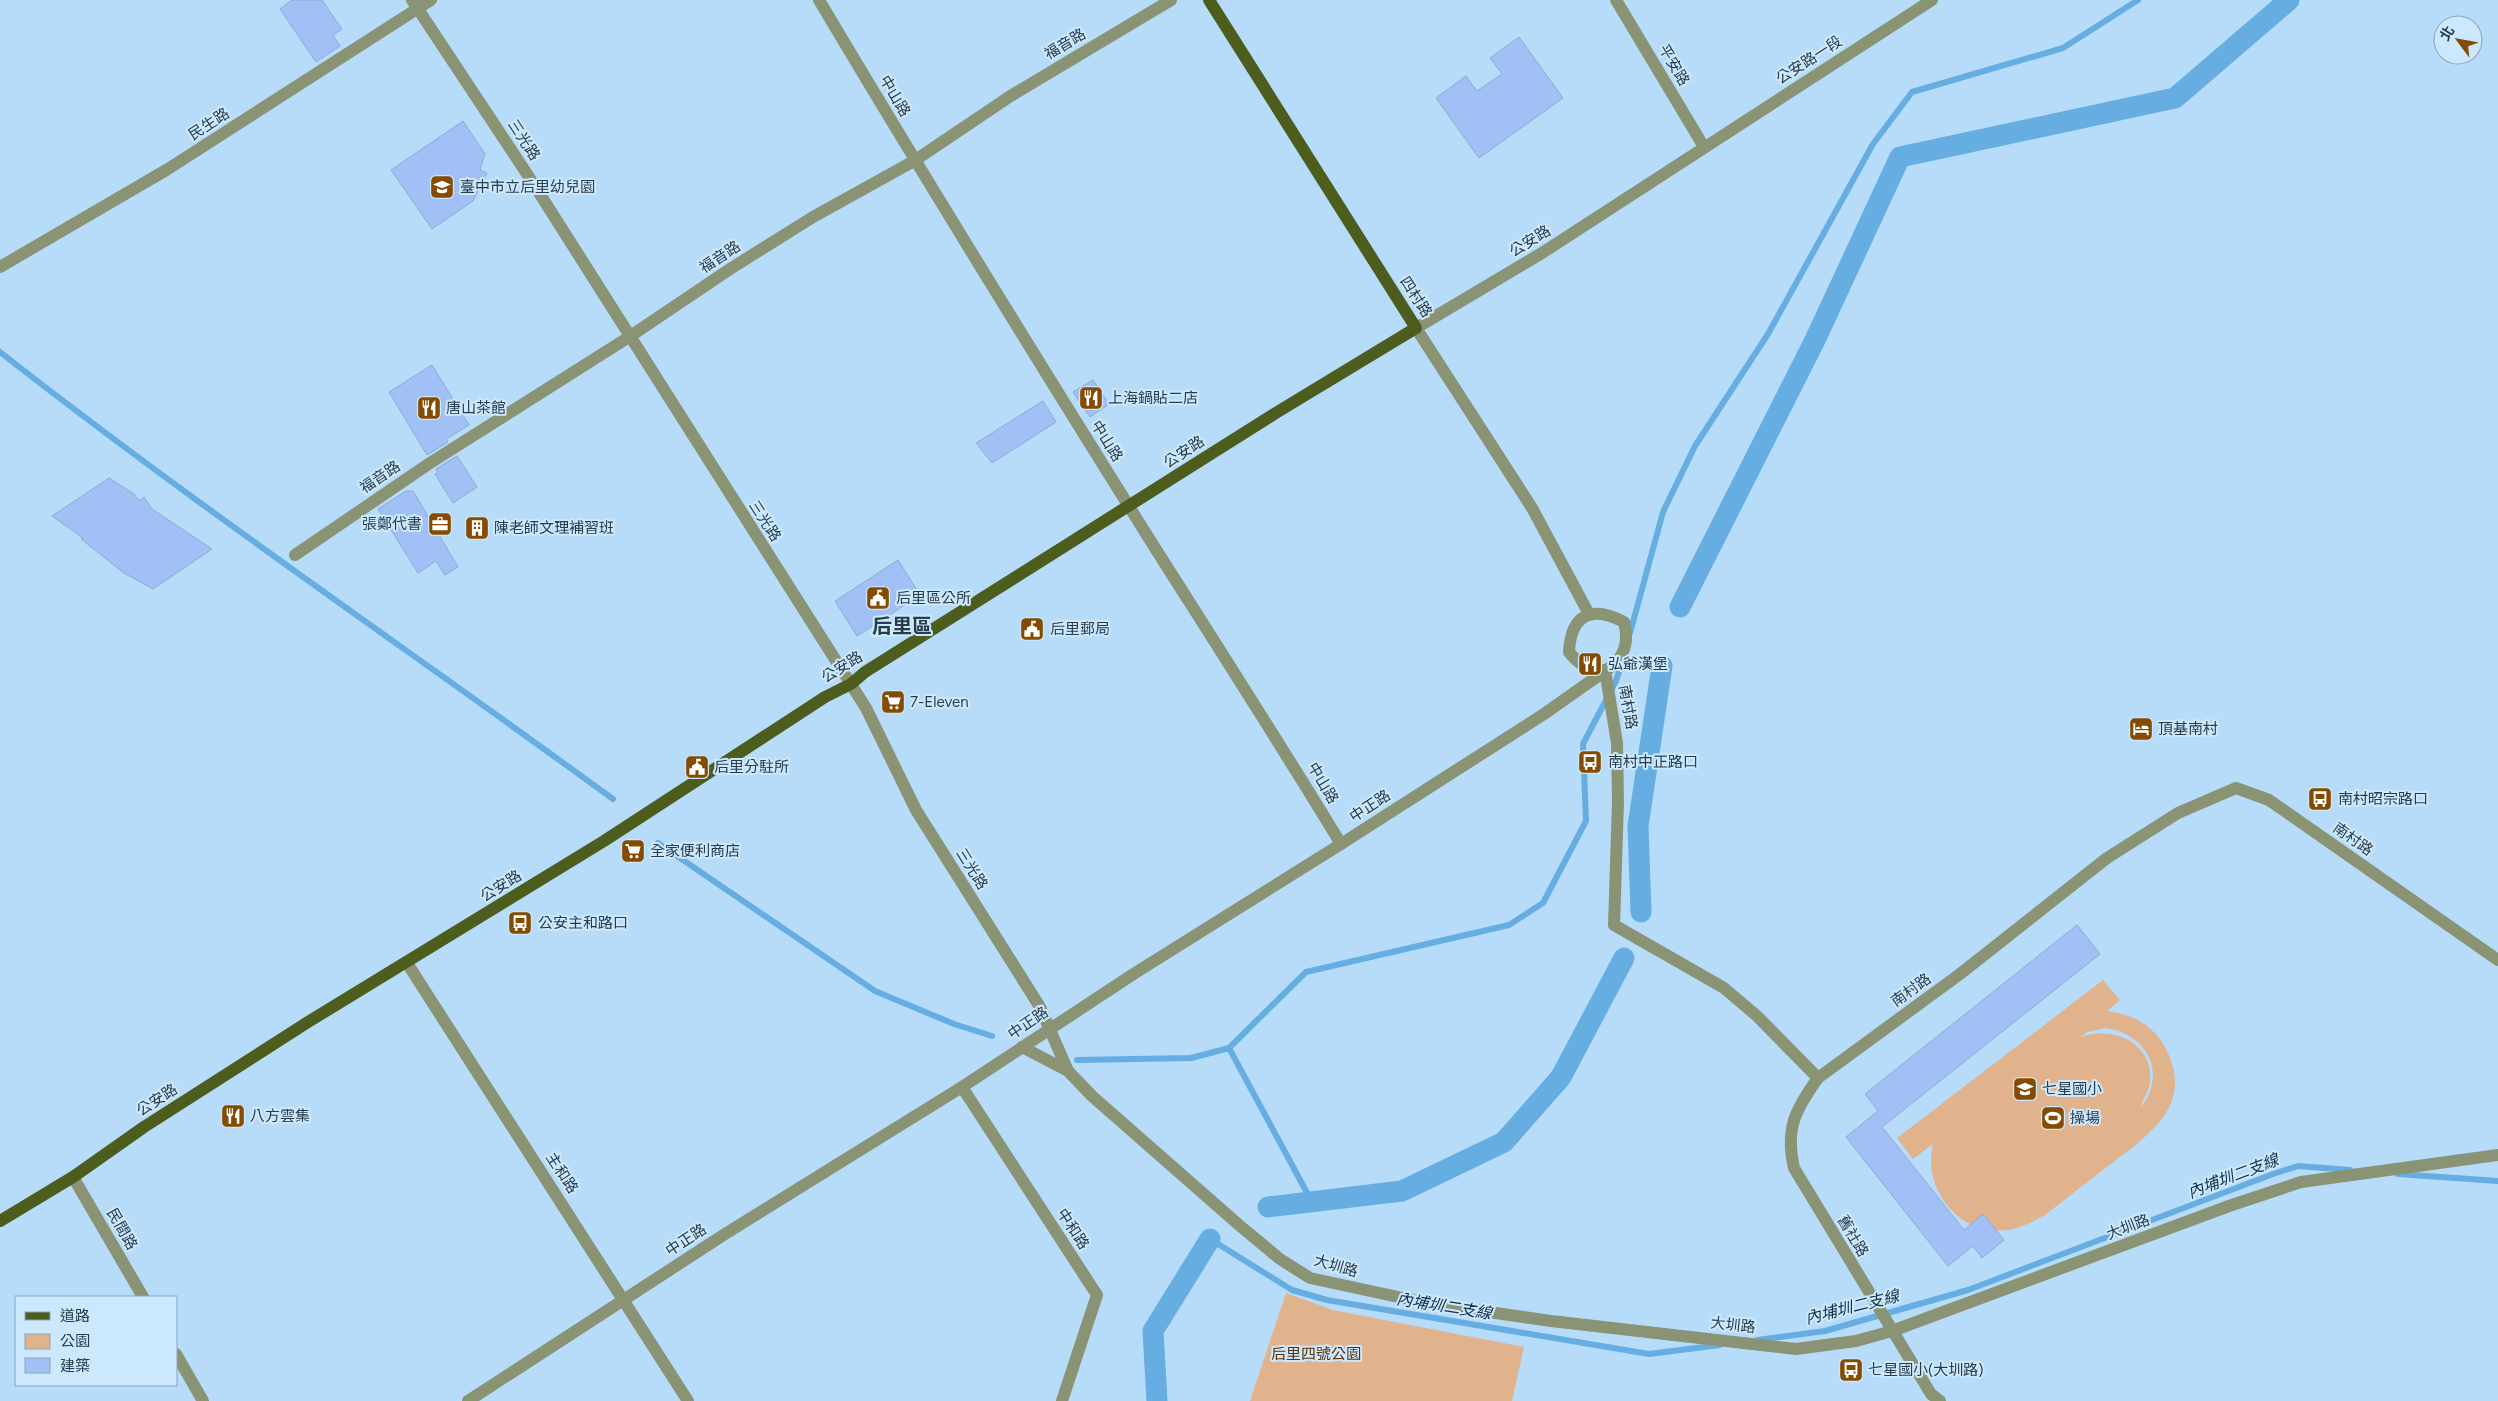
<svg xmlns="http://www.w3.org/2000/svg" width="2498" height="1401" viewBox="0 0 2498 1401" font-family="Figtree,'Noto Sans TC',sans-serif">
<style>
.green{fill:#e1b38c;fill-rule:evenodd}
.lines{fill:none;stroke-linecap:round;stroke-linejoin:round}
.stream{stroke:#66ade2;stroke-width:6}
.canal{stroke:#66ade2;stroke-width:21}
.building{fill:#a1c0f6;stroke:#8fa8d4}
.minor{stroke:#8a9474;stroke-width:12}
.major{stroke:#4d5d1d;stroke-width:12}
.labels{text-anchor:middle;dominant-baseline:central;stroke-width:4;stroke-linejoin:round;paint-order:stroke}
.street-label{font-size:15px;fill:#293c4a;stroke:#cce8fe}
.poi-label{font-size:15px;fill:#293c4a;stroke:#cce8fe;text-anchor:start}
.park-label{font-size:15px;fill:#5a3101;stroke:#cce8fe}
.water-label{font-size:16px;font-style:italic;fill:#143349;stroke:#cce8fe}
.district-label{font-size:20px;font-weight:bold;fill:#293c4a;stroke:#cce8fe}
</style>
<rect width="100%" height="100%" fill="#b7dcf9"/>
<g class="green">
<path d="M2103,980L2120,1000L2107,1011C2132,1014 2156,1026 2167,1051C2194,1107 2147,1136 2108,1166C2087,1182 2066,1199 2045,1215C2033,1221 2020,1229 2006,1230C1958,1236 1922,1188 1933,1144L1913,1159L1897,1138ZM2106,1028C2135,1032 2160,1056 2151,1088C2149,1095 2146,1102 2140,1107C2142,1102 2147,1094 2149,1087C2158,1046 2115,1024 2081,1037L2087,1032Z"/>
<polygon points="1286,1293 1333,1310 1524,1347 1512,1401 1250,1401"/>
</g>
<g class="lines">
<g class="stream">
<path d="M0,352C199,508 409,650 613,799"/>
<polyline points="1630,633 1663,512 1695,446 1768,334 1873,144 1912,92 2063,48 2138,0"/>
<polyline points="658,843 875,991 954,1024 992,1036"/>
<polyline points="1229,1048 1312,1202"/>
<polyline points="1077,1060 1191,1058 1229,1048 1306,972 1509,925 1543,903 1586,821 1583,744 1616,681 1622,662"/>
<polyline points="2398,1174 2498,1181"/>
<polyline points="1210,1239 1292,1290 1327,1300 1649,1354 1720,1345"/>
<polyline points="1757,1340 1825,1331 1968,1290 2273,1174 2298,1166 2350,1170"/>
</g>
<g class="canal">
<polyline points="1680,607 1815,340 1900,157 2175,98 2289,0"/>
<polyline points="1641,912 1638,826 1662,666"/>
<polyline points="1268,1207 1402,1191 1504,1142 1561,1077 1624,958"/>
<polyline points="1157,1401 1153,1331 1210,1239"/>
</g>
</g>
<g class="building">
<polygon points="292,0 322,0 342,29 333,35 340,46 316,62 280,9"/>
<polygon points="1519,37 1563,98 1479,158 1436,98 1466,76 1477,91 1502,74 1490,58"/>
<polygon points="463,121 485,154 480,170 487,173 473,201 432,229 391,170"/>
<polygon points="432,365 469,425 446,439 448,442 427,455 389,392"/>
<polygon points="1093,380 1109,404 1090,417 1073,392"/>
<polygon points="1043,401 1056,422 992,463 976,443"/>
<polygon points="457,456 477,487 453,503 435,474 438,473 436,469"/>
<polygon points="109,478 134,494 139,501 144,497 152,509 212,549 153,589 124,573 81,539 83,538 52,516"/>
<polygon points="406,491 413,491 458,567 445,575 436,561 418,573 378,509"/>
<polygon points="898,560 920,595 857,636 835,601"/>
<polygon points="2077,925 2100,954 1882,1127 1964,1230 1983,1214 2004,1240 1982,1258 1973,1246 1948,1266 1846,1137 1878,1111 1865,1094"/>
</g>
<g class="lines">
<g class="minor">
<polyline points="412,0 531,180 866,708 916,810 1040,1007 1068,1071"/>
<path d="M819,0C927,182 1038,361 1150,540C1214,641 1279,742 1341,844"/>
<polyline points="1616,0 1704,147"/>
<polyline points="0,267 168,169 431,0"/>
<polyline points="295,555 430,463 629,337 730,269 813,217 914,161 1009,97 1171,0"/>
<polyline points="1589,614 1532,508 1416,328 1542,253 1932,0"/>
<polyline points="1605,670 1617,743 1618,802 1614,925 1724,988 1757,1016 1818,1078 1960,974 2107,858 2178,813 2236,788 2269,800 2498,960"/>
<polyline points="407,963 688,1401"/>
<polyline points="1022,1047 1068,1071 1092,1096 1239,1225 1280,1259 1310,1278 1426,1303 1551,1321 1796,1349 1856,1341 1892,1331 2229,1206 2301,1182 2498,1155"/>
<path d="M1818,1078C1795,1110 1785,1129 1794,1168L1931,1394L1940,1401"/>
<polyline points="962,1087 1097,1295 1062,1401"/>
<polyline points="73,1177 143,1297"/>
<polyline points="176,1354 203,1401"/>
<path d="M468,1401L725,1234L962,1087L1135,973L1341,844L1544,714L1615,664C1627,650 1628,638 1624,622C1592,605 1571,614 1569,652C1579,665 1589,670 1605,670"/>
</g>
<polyline class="major" points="0,1221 73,1177 144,1127 308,1022 604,841 825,697 851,684 865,672 1279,411 1416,328 1209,0"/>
</g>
<defs>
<symbol id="school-square" viewBox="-11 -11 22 22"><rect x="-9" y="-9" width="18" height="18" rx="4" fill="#854b01" stroke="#cce8fe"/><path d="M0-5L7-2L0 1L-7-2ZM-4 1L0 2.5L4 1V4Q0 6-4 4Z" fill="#fff"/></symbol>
<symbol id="restaurant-square" viewBox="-11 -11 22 22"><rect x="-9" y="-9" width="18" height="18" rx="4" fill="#854b01" stroke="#cce8fe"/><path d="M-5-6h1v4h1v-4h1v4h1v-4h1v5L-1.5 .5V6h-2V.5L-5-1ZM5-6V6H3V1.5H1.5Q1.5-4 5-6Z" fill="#fff"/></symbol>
<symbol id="office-square" viewBox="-11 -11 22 22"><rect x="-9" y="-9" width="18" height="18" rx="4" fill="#854b01" stroke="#cce8fe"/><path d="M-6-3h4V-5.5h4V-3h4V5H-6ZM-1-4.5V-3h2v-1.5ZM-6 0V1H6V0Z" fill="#fff"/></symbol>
<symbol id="building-square" viewBox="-11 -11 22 22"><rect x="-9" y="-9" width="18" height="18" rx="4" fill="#854b01" stroke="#cce8fe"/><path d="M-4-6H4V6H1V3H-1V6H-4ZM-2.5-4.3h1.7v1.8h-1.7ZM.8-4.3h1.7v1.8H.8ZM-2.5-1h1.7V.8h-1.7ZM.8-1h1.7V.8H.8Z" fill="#fff"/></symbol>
<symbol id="civic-square" viewBox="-11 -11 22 22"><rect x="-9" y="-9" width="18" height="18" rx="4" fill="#854b01" stroke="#cce8fe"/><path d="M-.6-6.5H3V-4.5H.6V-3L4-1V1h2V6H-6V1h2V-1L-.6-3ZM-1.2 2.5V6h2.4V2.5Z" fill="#fff"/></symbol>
<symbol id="supermarket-square" viewBox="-11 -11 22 22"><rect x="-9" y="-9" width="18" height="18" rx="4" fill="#854b01" stroke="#cce8fe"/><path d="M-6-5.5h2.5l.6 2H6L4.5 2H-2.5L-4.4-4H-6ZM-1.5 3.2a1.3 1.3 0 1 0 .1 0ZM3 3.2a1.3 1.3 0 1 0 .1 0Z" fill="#fff"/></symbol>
<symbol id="hotel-square" viewBox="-11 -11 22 22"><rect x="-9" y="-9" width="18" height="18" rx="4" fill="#854b01" stroke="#cce8fe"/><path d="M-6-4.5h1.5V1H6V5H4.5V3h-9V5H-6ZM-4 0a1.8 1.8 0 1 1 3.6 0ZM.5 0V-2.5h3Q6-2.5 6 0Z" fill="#fff"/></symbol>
<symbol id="bus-square" viewBox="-11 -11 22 22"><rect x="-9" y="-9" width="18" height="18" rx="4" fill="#854b01" stroke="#cce8fe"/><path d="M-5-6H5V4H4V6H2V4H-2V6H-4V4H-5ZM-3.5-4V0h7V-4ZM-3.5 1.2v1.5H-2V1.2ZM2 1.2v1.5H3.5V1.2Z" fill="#fff"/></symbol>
<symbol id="stadium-square" viewBox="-11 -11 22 22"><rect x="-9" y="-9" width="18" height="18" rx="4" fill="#854b01" stroke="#cce8fe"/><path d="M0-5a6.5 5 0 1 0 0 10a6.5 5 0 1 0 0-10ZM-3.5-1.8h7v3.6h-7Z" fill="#fff"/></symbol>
</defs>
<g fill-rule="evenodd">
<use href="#school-square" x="428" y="173" width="28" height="28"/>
<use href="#restaurant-square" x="1077" y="384" width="28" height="28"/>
<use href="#restaurant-square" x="415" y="394" width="28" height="28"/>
<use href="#office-square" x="426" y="510" width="28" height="28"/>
<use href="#building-square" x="463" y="514" width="28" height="28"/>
<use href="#civic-square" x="864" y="584" width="28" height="28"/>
<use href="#civic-square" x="1018" y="615" width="28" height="28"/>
<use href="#restaurant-square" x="1576" y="650" width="28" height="28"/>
<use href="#supermarket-square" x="879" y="688" width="28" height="28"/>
<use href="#hotel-square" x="2127" y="715" width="28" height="28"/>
<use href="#bus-square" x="1576" y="748" width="28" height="28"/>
<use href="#civic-square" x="683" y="753" width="28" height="28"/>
<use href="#bus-square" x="2306" y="785" width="28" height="28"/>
<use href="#supermarket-square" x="619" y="837" width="28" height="28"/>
<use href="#bus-square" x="506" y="909" width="28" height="28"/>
<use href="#school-square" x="2011" y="1075" width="28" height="28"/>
<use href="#restaurant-square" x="219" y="1102" width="28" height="28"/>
<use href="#stadium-square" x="2039" y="1104" width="28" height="28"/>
<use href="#bus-square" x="1837" y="1356" width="28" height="28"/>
</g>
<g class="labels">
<g class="street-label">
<text transform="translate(1065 44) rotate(-31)">福音路</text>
<text transform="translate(1809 60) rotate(-33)">公安路一段</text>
<text transform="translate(1674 65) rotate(59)">平安路</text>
<text transform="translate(895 96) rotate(59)">中山路</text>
<text transform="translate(209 124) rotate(-33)">民生路</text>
<text transform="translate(524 140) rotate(57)">三光路</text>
<text transform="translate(1530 241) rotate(-32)">公安路</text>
<text transform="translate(720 257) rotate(-33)">福音路</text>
<text transform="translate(1416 297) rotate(57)">四村路</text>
<text transform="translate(1107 441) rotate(58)">中山路</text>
<text transform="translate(1184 452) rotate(-33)">公安路</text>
<text transform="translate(380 477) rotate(-34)">福音路</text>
<text transform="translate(765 521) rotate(57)">三光路</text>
<text transform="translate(842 667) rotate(-32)">公安路</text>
<text transform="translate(1628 707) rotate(80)">南村路</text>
<text transform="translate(1323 783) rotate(59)">中山路</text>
<text transform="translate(1370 806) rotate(-33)">中正路</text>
<text transform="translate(2353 839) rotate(35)">南村路</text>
<text transform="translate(972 869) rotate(58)">三光路</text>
<text transform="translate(501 886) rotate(-32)">公安路</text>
<text transform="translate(1911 990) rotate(-36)">南村路</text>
<text transform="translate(1028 1023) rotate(-34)">中正路</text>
<text transform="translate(157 1100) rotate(-33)">公安路</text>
<text transform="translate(562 1173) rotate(57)">主和路</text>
<text transform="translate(2128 1227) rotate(-21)">大圳路</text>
<text transform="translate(122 1229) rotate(60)">民間路</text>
<text transform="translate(1073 1229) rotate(57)">中和路</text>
<text transform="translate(1853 1236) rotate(59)">舊社路</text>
<text transform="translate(686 1240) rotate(-33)">中正路</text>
<text transform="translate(1336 1266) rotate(16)">大圳路</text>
<text transform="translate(1733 1325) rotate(6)">大圳路</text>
</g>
<g class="poi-label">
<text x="460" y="187">臺中市立后里幼兒園</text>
<text x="1108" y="398">上海鍋貼二店</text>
<text x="446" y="408">唐山茶館</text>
<text x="422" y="524" text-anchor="end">張鄭代書</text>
<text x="494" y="528">陳老師文理補習班</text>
<text x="896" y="598">后里區公所</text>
<text x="1050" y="629">后里郵局</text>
<text x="1608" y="664">弘爺漢堡</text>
<text x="910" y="702">7-Eleven</text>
<text x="2158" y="729">頂基南村</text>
<text x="1608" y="762">南村中正路口</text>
<text x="714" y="767">后里分駐所</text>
<text x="2338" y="799">南村昭宗路口</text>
<text x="650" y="851">全家便利商店</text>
<text x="538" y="923">公安主和路口</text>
<text x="2042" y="1089">七星國小</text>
<text x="250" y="1116">八方雲集</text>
<text x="2070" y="1118">操場</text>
<text x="1868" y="1370">七星國小(大圳路)</text>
</g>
<g class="park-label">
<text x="1316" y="1354">后里四號公園</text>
</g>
<g class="water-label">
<text transform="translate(2233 1176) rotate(-21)">內埔圳二支線</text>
<text transform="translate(1444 1306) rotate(9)">內埔圳二支線</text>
<text transform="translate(1852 1307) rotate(-14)">內埔圳二支線</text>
</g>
<g class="district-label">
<text x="902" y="626">后里區</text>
</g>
</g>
<rect x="15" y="1296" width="162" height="90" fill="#cce8fe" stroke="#8ba3b6"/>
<rect x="25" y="1312" width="25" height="8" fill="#4d5d1d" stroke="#8ba3b6"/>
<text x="60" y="1321" font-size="15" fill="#293c4a">道路</text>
<rect x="25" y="1334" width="25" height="15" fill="#e1b38c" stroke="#8ba3b6"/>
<text x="60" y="1346" font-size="15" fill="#293c4a">公園</text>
<rect x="25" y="1358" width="25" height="15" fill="#a1c0f6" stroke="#8ba3b6"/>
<text x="60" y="1371" font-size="15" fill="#293c4a">建築</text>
<g transform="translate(2458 40) rotate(302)"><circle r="24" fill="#cce8fe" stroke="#8ba3b6"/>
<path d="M0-4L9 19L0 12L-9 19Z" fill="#854b01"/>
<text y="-8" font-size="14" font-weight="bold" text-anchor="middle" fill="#293c4a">北</text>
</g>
</svg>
